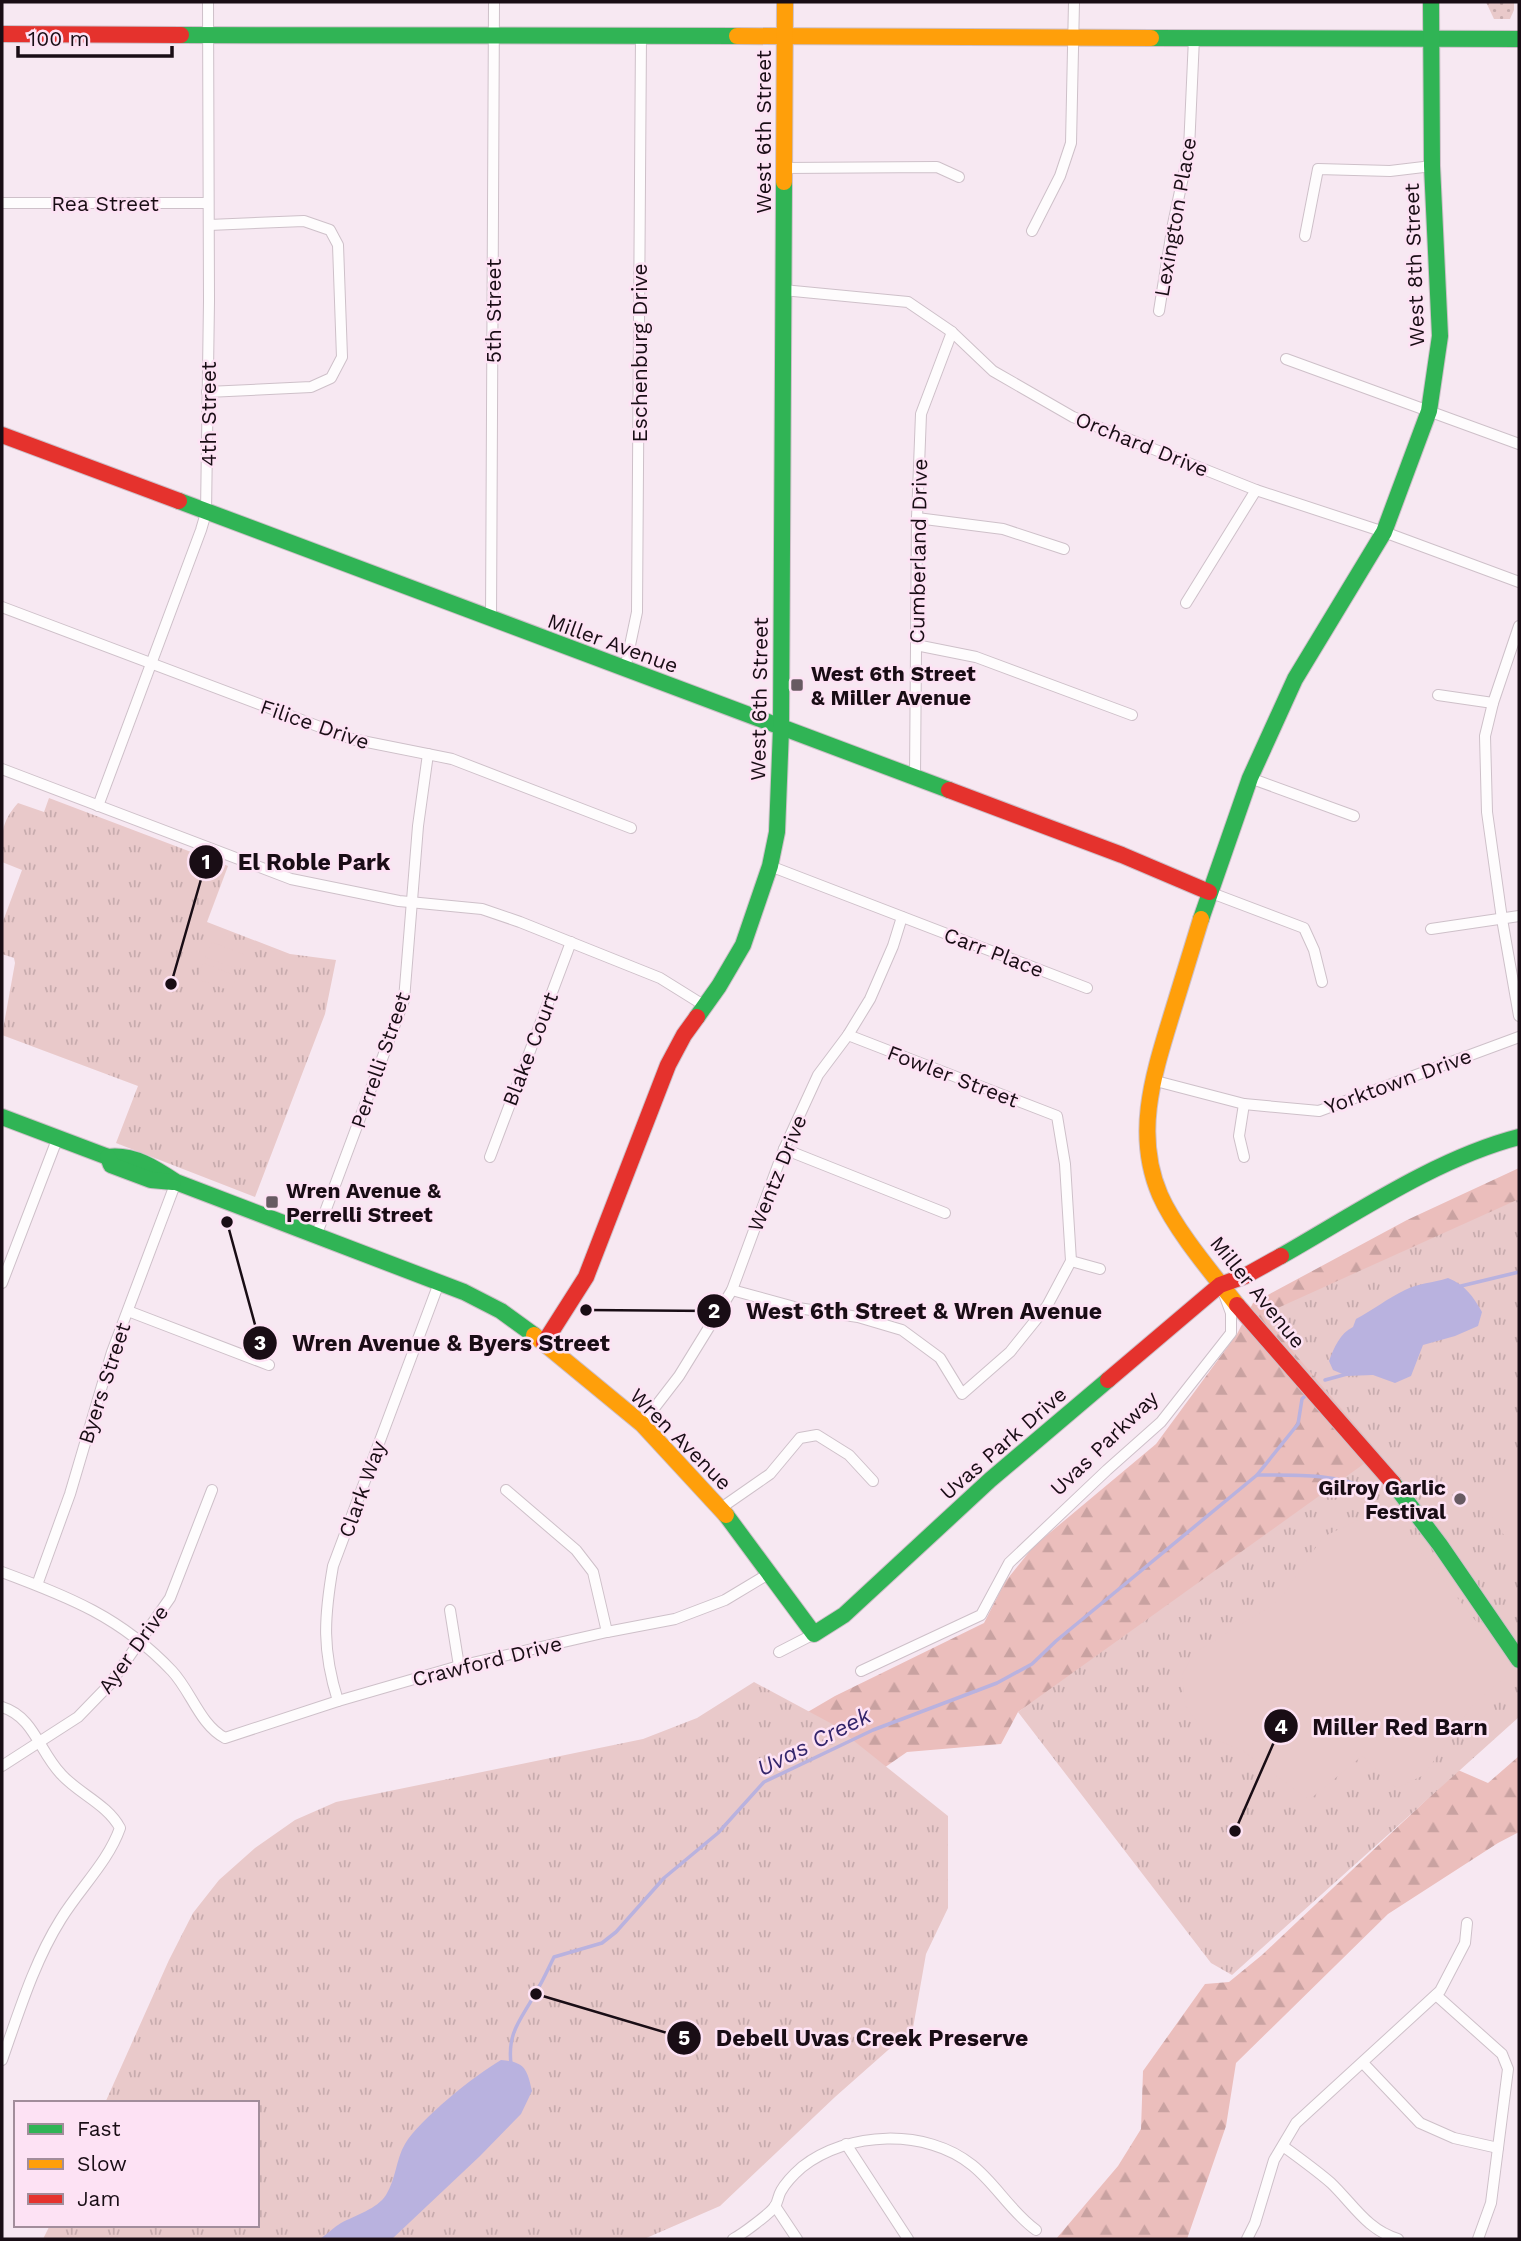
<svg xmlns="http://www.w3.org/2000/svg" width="1521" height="2241" viewBox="0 0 1521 2241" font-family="'Work Sans',sans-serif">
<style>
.grass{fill:url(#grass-dots)}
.forest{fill:url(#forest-firs)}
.park{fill:url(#park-tufts)}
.pitch{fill:#e9c9ca}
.water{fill:#b9b2df}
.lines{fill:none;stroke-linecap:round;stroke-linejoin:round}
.stream{stroke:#b9b2df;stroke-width:3.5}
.street-casing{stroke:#cec0c9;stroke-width:12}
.fast-casing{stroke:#cec0c9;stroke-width:18}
.slow-casing{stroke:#cec0c9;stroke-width:18}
.jam-casing{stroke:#cec0c9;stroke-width:18}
.street{stroke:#fefcfd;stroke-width:10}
.fast{stroke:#30b455;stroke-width:16}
.slow{stroke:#ff9f0a;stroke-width:16}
.jam{stroke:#e5322d;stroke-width:16}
.poi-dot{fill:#675a62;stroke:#fde2f4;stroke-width:2.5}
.labels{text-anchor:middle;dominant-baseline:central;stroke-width:5;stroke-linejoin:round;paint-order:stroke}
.street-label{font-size:21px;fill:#190d15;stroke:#fde2f4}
.poi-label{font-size:21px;font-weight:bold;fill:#190d15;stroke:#fde2f4;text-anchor:start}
.water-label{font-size:23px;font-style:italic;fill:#33256b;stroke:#fde2f4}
.leader{fill:none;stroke:#190d15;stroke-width:2.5}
.callout-dot{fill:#190d15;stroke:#fde2f4;stroke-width:2.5}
.mark-label{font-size:21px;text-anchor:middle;font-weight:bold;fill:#fff}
.callout-label{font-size:23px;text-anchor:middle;font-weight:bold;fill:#190d15;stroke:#fde2f4;stroke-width:5;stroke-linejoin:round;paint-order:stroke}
</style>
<defs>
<pattern id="grass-dots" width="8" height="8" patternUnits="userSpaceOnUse" patternTransform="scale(1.75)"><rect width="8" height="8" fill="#e9c9ca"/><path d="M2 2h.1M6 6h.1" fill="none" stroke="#c7abad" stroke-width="1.8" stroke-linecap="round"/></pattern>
<pattern id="forest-firs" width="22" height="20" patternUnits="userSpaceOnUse" patternTransform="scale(1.75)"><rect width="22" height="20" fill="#ebbebc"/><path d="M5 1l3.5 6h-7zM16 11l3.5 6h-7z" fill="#c9a2a1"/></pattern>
<pattern id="park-tufts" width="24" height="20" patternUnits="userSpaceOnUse" patternTransform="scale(1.75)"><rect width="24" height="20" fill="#e9c9ca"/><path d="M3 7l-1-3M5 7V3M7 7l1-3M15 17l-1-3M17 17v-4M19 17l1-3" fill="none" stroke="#c7abad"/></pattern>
</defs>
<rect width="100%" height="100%" fill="#f7e8f2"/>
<polygon class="grass" points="1486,2 1514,2 1514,10 1510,19 1494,19"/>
<g class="forest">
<polygon points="1519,1168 1519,1390 1018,1712 1001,1744 907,1752 714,1886 498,2141 226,2239 257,2225 657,1800 835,1696 984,1623 1005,1582 1034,1546 1156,1444 1237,1334 1253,1303 1407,1220"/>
<polygon points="1519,1756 1519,1832 1498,1843 1388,1914 1236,2063 1226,2126 1187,2239 1056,2239 1118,2166 1141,2129 1143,2071 1205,1984 1229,1982 1262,1955 1458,1770 1488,1783"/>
</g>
<g class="park">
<path d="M49,798L228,866L207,922L290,954L336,960L325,1014L255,1197L116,1143L138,1086L2,1035L15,963L14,958L2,954V924L22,870L2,862C2,835 0,823 18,803L44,812Z"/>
<polygon points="1519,1199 1519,1717 1232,1975 1211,1963 1018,1712 1379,1453 1262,1315"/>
<polygon points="754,1682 834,1725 948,1816 948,1908 926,1954 913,2028 835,2097 720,2206 644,2239 43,2239 50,2225 257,2225 257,2103 105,2103 169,1960 193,1913 219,1880 255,1848 295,1820 336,1802 643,1739 697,1718"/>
</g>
<g class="pitch">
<polygon points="212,942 245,955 240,970 205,957"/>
<polygon points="203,963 237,976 231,991 197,979"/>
<polygon points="1519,1458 1519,1558 1479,1497 1506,1464"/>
<polygon points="1385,1507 1514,1669 1471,1707 1424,1775 1397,1788 1362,1756 1309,1800 1242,1750 1208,1737 1185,1705 1182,1675 1194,1653 1279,1601 1323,1537"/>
</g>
<g class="water">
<path d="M1448,1278C1465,1285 1473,1296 1482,1312L1478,1326L1455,1336L1423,1345L1411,1376L1395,1383L1373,1375L1347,1376L1333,1370L1329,1361C1334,1348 1340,1333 1353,1327L1356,1319C1373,1310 1388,1298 1405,1290C1418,1283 1433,1283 1448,1278Z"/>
<path d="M501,2060C525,2062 527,2069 532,2091L521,2114L480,2156L392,2239H320C327,2234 334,2227 341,2223C356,2215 377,2209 386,2195C396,2179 396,2159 405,2144C420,2119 475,2075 501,2060Z"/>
</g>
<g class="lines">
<g class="stream">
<polyline points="1461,1286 1519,1272"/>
<polyline points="1325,1380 1347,1374"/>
<path d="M1257,1475C1295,1475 1336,1473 1371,1490"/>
<path d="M511,2064C507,2031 522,2019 536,1992C543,1981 548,1969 554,1957L602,1943L616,1932L664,1878L718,1833L764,1782L873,1730L997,1683L1032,1664L1056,1641L1257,1475L1298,1424L1302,1399L1307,1394"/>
</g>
<defs>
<g id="street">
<polyline points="784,168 937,167 959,177"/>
<polyline points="2,203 208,203"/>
<polyline points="1032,231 1060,176 1071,143 1074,2"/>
<polyline points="1305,236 1318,169 1390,171 1432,166"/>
<polyline points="783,290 908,302 952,332 993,371 1073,417 1256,490 1384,532 1519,582"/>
<polyline points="1159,311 1173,224 1189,149 1194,38"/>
<polyline points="1286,359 1519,444"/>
<polyline points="207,392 311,387 331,378 342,357 338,245 330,230 304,221 209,225"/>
<polyline points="917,518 1003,529 1064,549"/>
<polyline points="1186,603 1256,490"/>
<polyline points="2,607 352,739 452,759 631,828"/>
<polyline points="491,620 494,2"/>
<polyline points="1519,626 1493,703 1485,736 1487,812 1502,919 1519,1016"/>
<polyline points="916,645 976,657 1132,715"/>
<polyline points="625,669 637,612 641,36"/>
<polyline points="1438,695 1493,703"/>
<polyline points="2,769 291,879 399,901 482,909 520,922 660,978 705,1006"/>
<polyline points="915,777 917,518 921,414 952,332"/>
<polyline points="1250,778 1354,816"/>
<polyline points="98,806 201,530 206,513 209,301 208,2"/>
<polyline points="770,866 1087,988"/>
<polyline points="1209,892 1304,928 1314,950 1322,982"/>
<polyline points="1431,929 1519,916"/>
<polyline points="1152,1080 1244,1104 1319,1111 1519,1037"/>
<polyline points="1244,1104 1239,1136 1244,1157"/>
<polyline points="784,1149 945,1213"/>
<polyline points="490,1157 571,942"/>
<polyline points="316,1236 404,1000 418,826 428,754"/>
<polyline points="1071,1261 1100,1269"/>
<polyline points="2,1283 58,1137"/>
<polyline points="732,1290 798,1308 858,1317 902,1330 940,1358 962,1394 1010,1352 1047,1306 1071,1261 1065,1164 1057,1116 848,1035"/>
<polyline points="128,1311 269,1365"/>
<polyline points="642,1424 679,1376 732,1290 784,1149 818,1075 848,1035 870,999 893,946 902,917"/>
<polyline points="506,1490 576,1550 593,1572 607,1632"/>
<polyline points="721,1508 770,1474 800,1438 817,1435 849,1455 873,1481"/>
<path d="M2,1572C69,1597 121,1617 172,1671C191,1691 200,1725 225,1738L338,1701L459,1666L607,1632L675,1619L725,1600L770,1573"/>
<polyline points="37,1585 70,1494 112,1352 176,1182"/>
<polyline points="450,1610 459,1666"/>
<polyline points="779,1652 814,1634"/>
<polyline points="861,1671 981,1615 1009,1563 1107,1470 1161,1422 1231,1333 1231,1313 1224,1294"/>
<path d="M338,1701C322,1650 324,1618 333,1566L439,1283"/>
<path d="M2,1707C34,1717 39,1751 61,1774C79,1794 107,1804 120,1828C108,1862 80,1888 61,1919C34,1962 19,2012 2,2060"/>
<polyline points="2,1766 78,1717 110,1684 170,1598 212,1490"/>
<polyline points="1436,1995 1502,2054 1508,2069 1491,2203 1478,2239"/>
<polyline points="1363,2063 1420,2123 1454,2138 1498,2148"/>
<polyline points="846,2144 908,2239"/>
<path d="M1283,2146C1299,2158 1316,2170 1331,2183C1353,2204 1367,2230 1398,2239"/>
<polyline points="775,2206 797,2239"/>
<path d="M733,2239C741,2235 771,2213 775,2206C778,2202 778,2196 781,2191C786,2182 794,2174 802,2167C848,2131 926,2128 972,2165C996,2184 1010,2211 1036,2230"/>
<polyline points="1247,2239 1255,2223 1274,2160 1296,2123 1440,1991 1465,1943 1467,1923"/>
</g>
<g id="fast">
<polyline points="181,35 737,36"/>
<polyline points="1151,38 1519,39"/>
<polyline points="179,501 949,790"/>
<polyline points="1201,919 1250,778 1295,679 1384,532 1429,411 1440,336 1432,166 1431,2"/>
<polyline points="697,1017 719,986 743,945 770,866 777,832 781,729 784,182"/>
<path d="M2,1117L108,1157C134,1154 155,1168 176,1182L464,1292L501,1311L534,1335"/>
<polyline points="108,1157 111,1165 151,1180 173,1182"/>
<path d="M1281,1256C1355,1214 1437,1158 1519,1137"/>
<polyline points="1393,1483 1440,1545 1519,1660"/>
<polyline points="726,1515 814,1634 844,1615 990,1480 1108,1380"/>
</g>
<g id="slow">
<polyline points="737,36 1151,38"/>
<polyline points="784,182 785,2"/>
<path d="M1201,919C1191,952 1181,984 1171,1017C1153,1076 1134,1135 1160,1195C1176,1231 1212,1273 1237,1305"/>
<polyline points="534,1335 642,1424 726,1515"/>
</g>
<g id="jam">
<polyline points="2,34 181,35"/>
<polyline points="2,435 179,501"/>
<polyline points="949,790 1122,855 1209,892"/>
<polyline points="1237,1305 1393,1483"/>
<polyline points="544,1343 586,1277 668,1065 684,1035 697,1017"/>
<polyline points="1108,1380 1220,1285 1245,1276 1281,1256"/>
</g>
</defs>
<use href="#street" class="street-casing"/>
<use href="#fast" class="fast-casing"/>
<use href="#slow" class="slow-casing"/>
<use href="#jam" class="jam-casing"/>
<use href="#street" class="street"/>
<use href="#fast" class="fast"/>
<use href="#slow" class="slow"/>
<use href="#jam" class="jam"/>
</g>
<g class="poi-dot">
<rect x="790" y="678" width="14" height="14" rx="3.5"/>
<rect x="265" y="1195" width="14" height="14" rx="3.5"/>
<circle cx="1460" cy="1499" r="7"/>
</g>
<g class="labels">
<g class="street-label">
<text transform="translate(763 132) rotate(-90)">West 6th Street</text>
<text x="105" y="203">Rea Street</text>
<text transform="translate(1175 217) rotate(-80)">Lexington Place</text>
<text transform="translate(1414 265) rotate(-92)">West 8th Street</text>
<text transform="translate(493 311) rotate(-90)">5th Street</text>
<text transform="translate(639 353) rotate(-90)">Eschenburg Drive</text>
<text transform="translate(208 414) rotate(-90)">4th Street</text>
<text transform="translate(1142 444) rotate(22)">Orchard Drive</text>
<text transform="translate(918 551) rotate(-89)">Cumberland Drive</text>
<text transform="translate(613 643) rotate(20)">Miller Avenue</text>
<text transform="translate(759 699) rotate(-89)">West 6th Street</text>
<text transform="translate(315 724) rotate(19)">Filice Drive</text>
<text transform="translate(994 952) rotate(21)">Carr Place</text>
<text transform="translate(530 1049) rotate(-69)">Blake Court</text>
<text transform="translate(380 1060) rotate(-71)">Perrelli Street</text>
<text transform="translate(953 1076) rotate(21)">Fowler Street</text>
<text transform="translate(1398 1081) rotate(-20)">Yorktown Drive</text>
<text transform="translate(777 1173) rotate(-68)">Wentz Drive</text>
<text transform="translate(1258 1292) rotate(51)">Miller Avenue</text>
<text transform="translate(104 1383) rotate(-72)">Byers Street</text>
<text transform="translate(681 1439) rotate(45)">Wren Avenue</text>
<text transform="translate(1003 1443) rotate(-41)">Uvas Park Drive</text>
<text transform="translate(1104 1443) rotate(-44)">Uvas Parkway</text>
<text transform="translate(362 1489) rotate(-70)">Clark Way</text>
<text transform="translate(133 1649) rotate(-54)">Ayer Drive</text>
<text transform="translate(487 1661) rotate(-14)">Crawford Drive</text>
</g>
<g class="poi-label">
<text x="811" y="673">West 6th Street<tspan x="811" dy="24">&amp; Miller Avenue</tspan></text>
<text x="286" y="1190">Wren Avenue &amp;<tspan x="286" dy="24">Perrelli Street</tspan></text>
<text x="1446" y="1487" text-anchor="end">Gilroy Garlic<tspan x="1446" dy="24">Festival</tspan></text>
</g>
<g class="water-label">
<text transform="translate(814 1742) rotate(-27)">Uvas Creek</text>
</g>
</g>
<path class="leader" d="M171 984L206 862M586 1310L714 1311M227 1222L260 1343M1235 1831L1281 1726M536 1994L684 2038"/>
<g class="callout-dot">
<circle cx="171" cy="984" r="7"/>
<circle cx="586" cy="1310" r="7"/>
<circle cx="227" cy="1222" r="7"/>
<circle cx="1235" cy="1831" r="7"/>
<circle cx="536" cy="1994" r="7"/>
<circle cx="206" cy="862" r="18"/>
<circle cx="714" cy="1311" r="18"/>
<circle cx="260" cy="1343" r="18"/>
<circle cx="1281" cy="1726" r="18"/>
<circle cx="684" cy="2038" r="18"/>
</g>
<g class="mark-label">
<text x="206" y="869">1</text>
<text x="714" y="1318">2</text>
<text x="260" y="1350">3</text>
<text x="1281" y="1734">4</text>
<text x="684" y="2045">5</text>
</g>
<g class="callout-label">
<text x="314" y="870">El Roble Park</text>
<text x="924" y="1319">West 6th Street &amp; Wren Avenue</text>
<text x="451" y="1351">Wren Avenue &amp; Byers Street</text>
<text x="1400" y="1735">Miller Red Barn</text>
<text x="872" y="2046">Debell Uvas Creek Preserve</text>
</g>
<rect width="1521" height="2241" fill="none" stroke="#190d15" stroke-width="7"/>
<rect x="14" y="2101" width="245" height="126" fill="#fde2f4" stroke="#a28d9b" stroke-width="2"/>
<rect x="28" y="2124" width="35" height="10" fill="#30b455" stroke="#a28d9b" stroke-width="2"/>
<text x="77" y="2136" font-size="21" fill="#190d15">Fast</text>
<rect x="28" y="2159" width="35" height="10" fill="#ff9f0a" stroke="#a28d9b" stroke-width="2"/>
<text x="77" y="2171" font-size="21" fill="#190d15">Slow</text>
<rect x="28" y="2194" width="35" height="10" fill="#e5322d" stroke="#a28d9b" stroke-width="2"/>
<text x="77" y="2206" font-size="21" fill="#190d15">Jam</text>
<path d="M18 46v10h154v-10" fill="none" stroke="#190d15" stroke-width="3.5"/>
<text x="28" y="46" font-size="21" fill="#190d15" stroke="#fde2f4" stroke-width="5" paint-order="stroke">100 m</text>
</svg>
